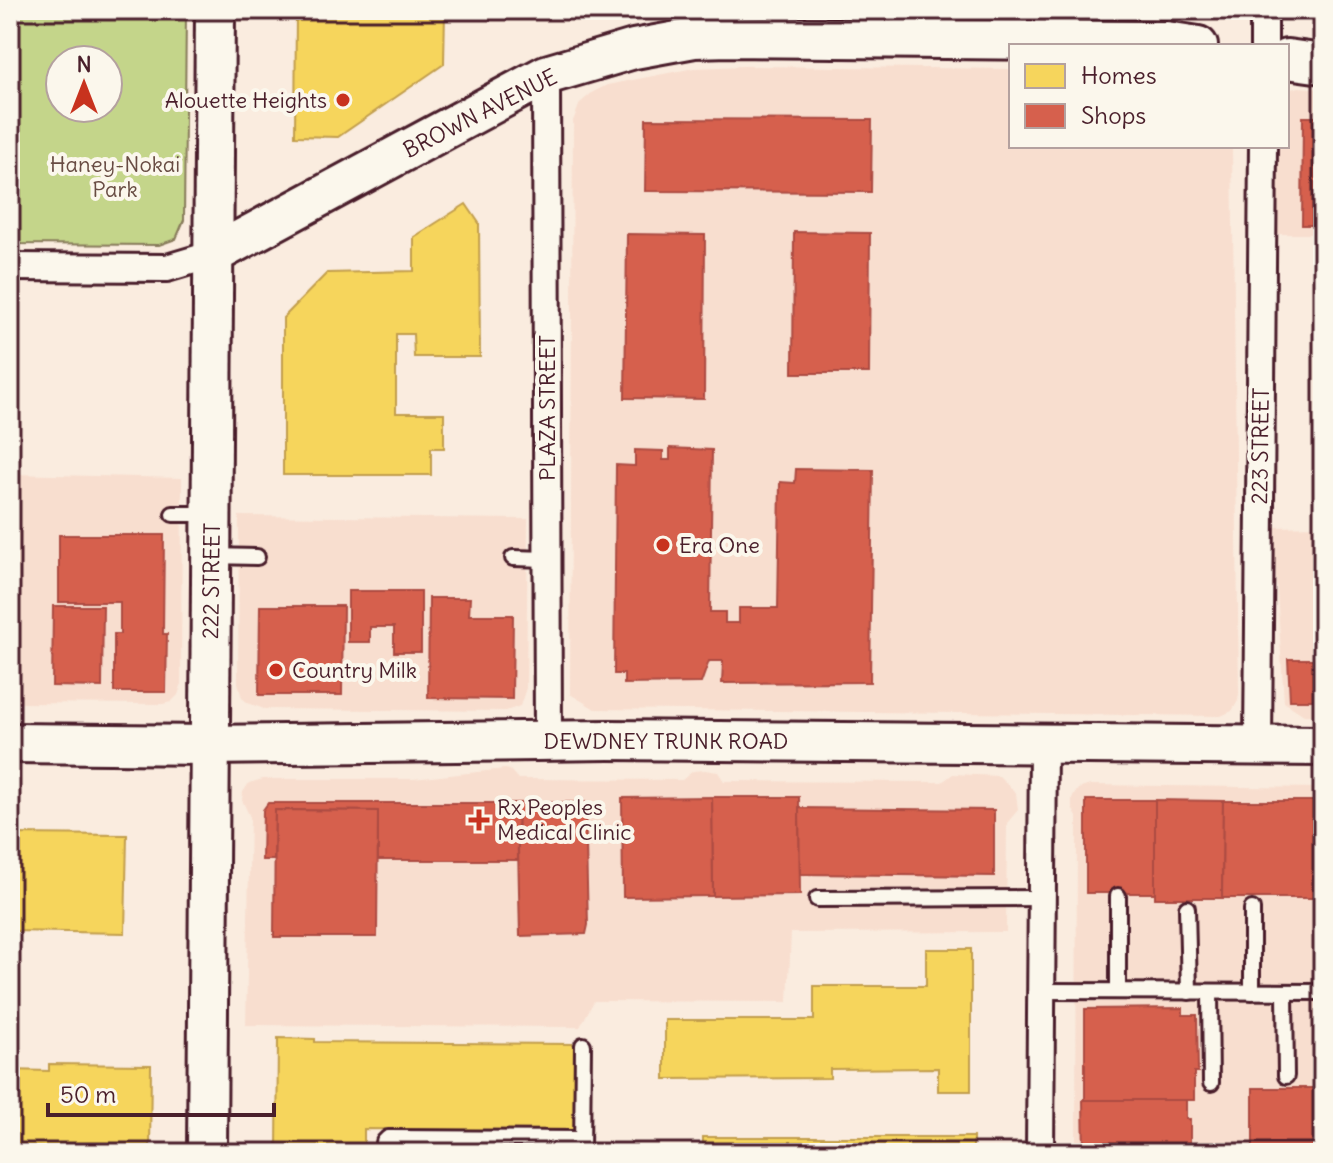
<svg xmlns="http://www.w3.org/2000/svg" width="1333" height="1163" viewBox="0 0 1333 1163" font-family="Delius,sans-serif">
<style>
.built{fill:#f8decf}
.green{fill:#c4d58a;stroke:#877a5a;stroke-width:2;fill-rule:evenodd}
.homes{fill:#f6d55c;stroke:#c29e4d;stroke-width:2}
.shops{fill:#d6604d;stroke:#ac4c43;stroke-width:2}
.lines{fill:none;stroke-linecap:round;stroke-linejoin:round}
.lane-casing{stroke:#4a1f2b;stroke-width:20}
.street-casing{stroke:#4a1f2b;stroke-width:32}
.secondary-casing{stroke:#4a1f2b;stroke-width:44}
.lane{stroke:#fbf7ec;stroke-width:14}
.street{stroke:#fbf7ec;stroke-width:26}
.secondary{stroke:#fbf7ec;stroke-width:38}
.poi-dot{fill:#c8321e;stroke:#fbf7ec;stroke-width:3}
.labels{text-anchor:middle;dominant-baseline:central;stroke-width:8;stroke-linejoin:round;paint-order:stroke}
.poi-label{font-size:22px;fill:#4a1f2b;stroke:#fbf7ec;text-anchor:start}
.street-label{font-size:22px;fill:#4a1f2b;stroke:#fbf7ec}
.park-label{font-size:22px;fill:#684c43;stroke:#fbf7ec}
</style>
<rect width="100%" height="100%" fill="#faecdf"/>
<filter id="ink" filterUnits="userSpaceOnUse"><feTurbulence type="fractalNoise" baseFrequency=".0125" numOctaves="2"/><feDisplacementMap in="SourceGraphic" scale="16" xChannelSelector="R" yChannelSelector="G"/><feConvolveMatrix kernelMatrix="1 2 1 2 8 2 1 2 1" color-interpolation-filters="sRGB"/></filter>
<g filter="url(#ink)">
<g class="built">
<polygon points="745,66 1011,69 1011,146 1232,146 1239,693 1238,701 1232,711 1221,716 595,709 570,694 573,121 580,103 593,92 607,85 694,68"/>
<polygon points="1299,87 1323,89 1323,234 1272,234 1275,146 1287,146 1287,90"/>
<polygon points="10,474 182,478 181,686 178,695 171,702 163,704 10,703"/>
<polygon points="239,516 528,519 526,688 520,706 506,711 264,709 248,703 242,698 238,683"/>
<polygon points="1323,526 1323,715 1304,715 1284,702 1273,527"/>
<polygon points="505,769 510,770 518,779 682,780 693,771 705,770 718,772 724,781 942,782 953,774 999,776 1016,793 1018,810 1007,823 1006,932 791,933 788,1002 594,1001 580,1027 246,1025 250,817 242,800 243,792 249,783 263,779 413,779"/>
<polygon points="1090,785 1323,788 1323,1153 1076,1153 1077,817 1072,808 1072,798 1078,789"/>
</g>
<path class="green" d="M10,10H186L184,220L176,239L159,245L10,244ZM60,60H108V108H60Z"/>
<g class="homes">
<polygon points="296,10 445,10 444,64 338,137 295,136"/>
<polygon points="466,204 479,223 480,357 414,357 413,334 396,334 396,413 444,413 444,448 431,448 431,475 283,475 283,318 327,273 414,271 414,237"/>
<rect x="1319" y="243" width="4" height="78"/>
<polygon points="10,834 127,835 125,933 10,931"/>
<polygon points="926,949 971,949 971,1091 938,1091 938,1068 830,1069 830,1078 665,1079 665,1020 814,1020 814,986 926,986"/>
<polygon points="278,1038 315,1039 315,1042 576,1044 575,1131 364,1129 364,1153 277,1153"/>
<polygon points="49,1064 151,1065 150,1153 43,1153 43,1147 10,1146 10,1070 49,1071"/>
<rect x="703" y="1137" width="270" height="16"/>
</g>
<g class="shops">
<polygon points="1303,117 1323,117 1323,225 1302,225"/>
<polygon points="646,119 872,120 871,192 645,191"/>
<polygon points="794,232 870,233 869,373 793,373"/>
<polygon points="627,234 705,235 704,399 625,398"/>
<polygon points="670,448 712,450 710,612 725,612 725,623 739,623 739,608 778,608 780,482 795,483 796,469 873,470 870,682 722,683 723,661 709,661 701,683 624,684 624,674 614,674 616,465 635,466 635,450 663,451 663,460 670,460"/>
<polygon points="59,535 164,535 163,634 167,634 166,692 114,692 114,634 120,634 120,602 59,602"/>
<polygon points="348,591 421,591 421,652 394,652 394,627 370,627 370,642 348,642"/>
<polygon points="429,598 470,598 469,615 513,615 512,699 428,698"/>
<polygon points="53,606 103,606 102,687 52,686"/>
<polygon points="260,606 343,606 342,695 259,695"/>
<polygon points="1319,626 1323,626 1323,700 1290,700 1288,659 1319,659"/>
<polygon points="712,797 799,797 800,895 713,896"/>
<polygon points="712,797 713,896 623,897 622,798"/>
<rect x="1086" y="800" width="69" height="93"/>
<polygon points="1155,800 1223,801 1222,898 1155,898"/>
<polygon points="1223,801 1323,801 1323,898 1222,898"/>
<polygon points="585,802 588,925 586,934 520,936 517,803"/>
<polygon points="268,803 517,803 518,860 378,860 378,811 275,810 274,860 262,860 263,810"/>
<polygon points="799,808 994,810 994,876 800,874"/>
<polygon points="275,810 378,811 377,937 274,937"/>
<polygon points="1183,1008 1183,1015 1197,1015 1198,1072 1194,1072 1194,1100 1085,1100 1085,1009"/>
<rect x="1253" y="1088" width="70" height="65"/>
<polygon points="1083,1100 1186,1100 1186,1119 1190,1119 1190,1146 1186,1146 1186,1153 1084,1153"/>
</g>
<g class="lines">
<defs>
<g id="lane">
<polyline points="173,514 211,514"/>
<polyline points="211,556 257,557"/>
<polyline points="513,558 548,559"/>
<polyline points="1118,896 1118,991"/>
<polyline points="817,899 1042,898"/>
<polyline points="1187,908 1189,992"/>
<polyline points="1252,909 1252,992"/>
<polyline points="1041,991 1323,992"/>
<polyline points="1210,992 1211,1083"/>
<polyline points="1285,992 1286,1076"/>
<polyline points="384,1153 384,1142 388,1138 582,1139"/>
<polyline points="582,1153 583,1045"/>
</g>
<g id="street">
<polyline points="1264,46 1264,10"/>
<polyline points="546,75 548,741"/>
<polyline points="10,267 167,268 214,254"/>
<polyline points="1258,745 1263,146"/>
<polyline points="1040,1153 1043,743"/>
</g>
<g id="secondary">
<polyline points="1287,59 1323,64"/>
<polyline points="214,254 546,75 634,49 694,38 729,37 1166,41 1198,46"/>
<polyline points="10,743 209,745 609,740 1323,746"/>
<polyline points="207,1153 215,10"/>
</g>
</defs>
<use href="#lane" class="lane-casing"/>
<use href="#street" class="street-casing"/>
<use href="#secondary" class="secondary-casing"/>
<use href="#lane" class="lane"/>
<use href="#street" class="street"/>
<use href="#secondary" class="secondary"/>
</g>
</g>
<g class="poi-dot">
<circle cx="343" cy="100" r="8"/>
<circle cx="663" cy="545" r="8"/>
<circle cx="276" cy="670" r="8"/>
<path d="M475 808h8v8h8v8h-8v8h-8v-8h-8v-8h8z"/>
</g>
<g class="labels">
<g class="poi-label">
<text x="327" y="100" text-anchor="end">Alouette Heights</text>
<text x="679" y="545">Era One</text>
<text x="292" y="670">Country Milk</text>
<text x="497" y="807">Rx Peoples<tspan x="497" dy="25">Medical Clinic</tspan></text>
</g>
<g class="street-label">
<text transform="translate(480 113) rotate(-27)">BROWN AVENUE</text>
<text transform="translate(547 408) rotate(-90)">PLAZA STREET</text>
<text transform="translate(1260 446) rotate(-89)">223 STREET</text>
<text transform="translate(211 581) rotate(-89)">222 STREET</text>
<text x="666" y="741">DEWDNEY TRUNK ROAD</text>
</g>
<g class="park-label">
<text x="115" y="164">Haney-Nokai<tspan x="115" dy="25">Park</tspan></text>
</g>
</g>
<rect width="1333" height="1163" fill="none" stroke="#fbf7ec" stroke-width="40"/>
<rect x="20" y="20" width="1293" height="1123" fill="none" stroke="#4a1f2b" stroke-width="3" filter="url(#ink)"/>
<rect x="1009" y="44" width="280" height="104" fill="#fbf7ec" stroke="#b4a19f" stroke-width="2"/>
<rect x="1025" y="64" width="40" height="24" fill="#f6d55c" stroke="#b4a19f" stroke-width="2"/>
<text x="1081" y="84" font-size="24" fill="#4a1f2b">Homes</text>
<rect x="1025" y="104" width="40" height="24" fill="#d6604d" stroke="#b4a19f" stroke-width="2"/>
<text x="1081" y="124" font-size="24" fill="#4a1f2b">Shops</text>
<g transform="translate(84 84)"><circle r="38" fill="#fbf7ec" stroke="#b4a19f" stroke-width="2"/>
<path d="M0-6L14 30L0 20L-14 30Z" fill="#c8321e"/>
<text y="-12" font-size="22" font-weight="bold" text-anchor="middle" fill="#4a1f2b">N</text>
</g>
<path d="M48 1103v12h226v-12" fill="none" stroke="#4a1f2b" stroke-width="4"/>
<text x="60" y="1103" font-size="24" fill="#4a1f2b" stroke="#fbf7ec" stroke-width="6" paint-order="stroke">50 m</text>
</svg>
